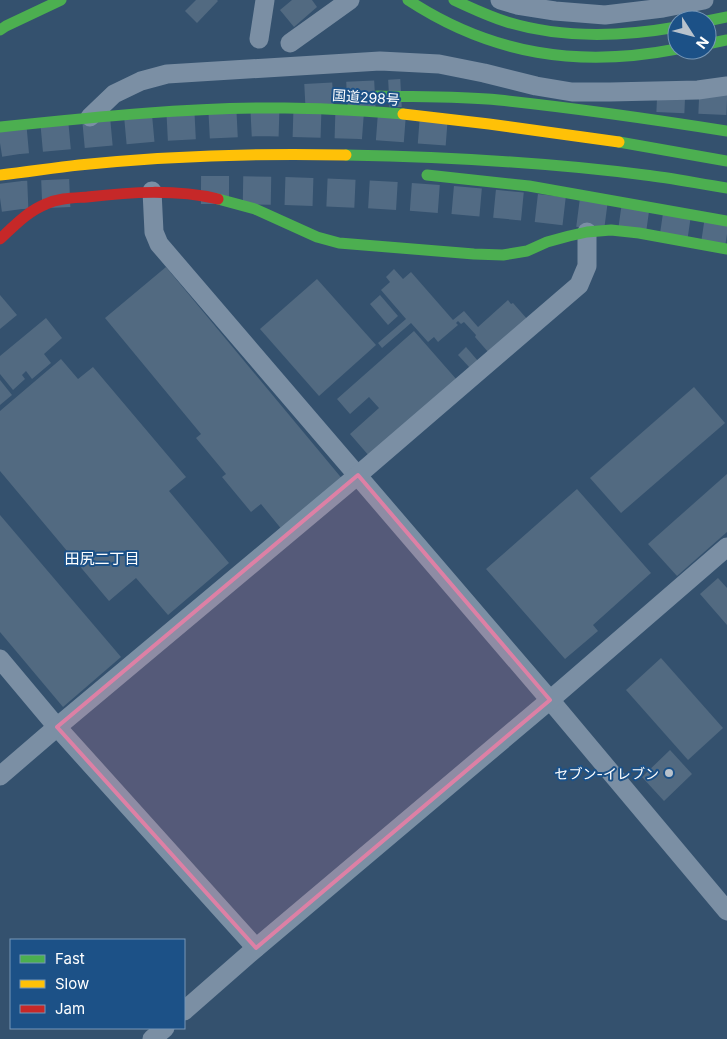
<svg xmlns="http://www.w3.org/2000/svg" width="727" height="1039" viewBox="0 0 727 1039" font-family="Inter,'Noto Sans JP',sans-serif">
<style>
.building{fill:#526a81}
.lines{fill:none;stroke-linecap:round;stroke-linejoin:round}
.highway-tunnel{stroke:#526b84;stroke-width:28;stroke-dasharray:28 14;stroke-linecap:butt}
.street{stroke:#7b8fa4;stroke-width:19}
.fast{stroke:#4caf50;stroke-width:11}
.slow{stroke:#ffc107;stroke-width:11}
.jam{stroke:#c62828;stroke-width:11}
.marked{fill:#dd80a5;fill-opacity:0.2;stroke:#dd80a5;stroke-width:4;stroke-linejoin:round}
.poi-dot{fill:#b8c2cc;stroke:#1c5187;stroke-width:2}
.labels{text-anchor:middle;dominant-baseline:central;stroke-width:4;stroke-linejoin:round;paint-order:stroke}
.street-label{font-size:14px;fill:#fff;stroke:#1c5187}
.poi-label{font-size:14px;fill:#fff;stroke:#1c5187;text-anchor:end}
.neighbourhood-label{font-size:15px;fill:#fff;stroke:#1c5187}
</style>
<rect width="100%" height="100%" fill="#34516e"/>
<g class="building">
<polygon points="196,0 217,0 218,1 197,23 185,11"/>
<polygon points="292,0 312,0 317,7 294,27 280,10"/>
<polygon points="166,267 344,481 283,531 261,504 251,512 222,477 226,474 196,438 201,434 105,318"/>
<polygon points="394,269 403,279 411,272 453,320 464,311 478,327 508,300 511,304 513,303 528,320 489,353 475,337 476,335 464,322 461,324 458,321 456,323 458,325 438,342 434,337 428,342 411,323 382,348 378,343 406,319 381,290 390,282 386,277"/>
<polygon points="317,279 376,345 319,396 260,329"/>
<polygon points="0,295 17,315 0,329"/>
<polygon points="380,295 398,316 388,325 370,304"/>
<polygon points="46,318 62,338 44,354 51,363 32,379 26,371 22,375 25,379 13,390 0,374 0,356"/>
<polygon points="414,331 457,380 370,457 350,434 379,408 369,397 350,414 337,399"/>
<polygon points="466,347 478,361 470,368 458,355"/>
<polygon points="61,359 78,379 93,367 186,477 169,491 229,563 168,615 136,578 109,601 0,471 0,411"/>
<polygon points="0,380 12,395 0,405"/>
<polygon points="694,387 725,423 621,513 590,478"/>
<polygon points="727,474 727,532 677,576 648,544"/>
<polygon points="577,489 651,573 593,625 598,631 565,659 486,569"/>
<polygon points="0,515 121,657 63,707 0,632"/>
<polygon points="718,578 727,588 727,625 700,594"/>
<polygon points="661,658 723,728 688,760 626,690"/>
<polygon points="670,750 692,774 664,801 642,777"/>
</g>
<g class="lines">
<g class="highway-tunnel">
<polyline points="305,98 401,93"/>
<polyline points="657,98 727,101"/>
<polyline points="0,143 19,140 161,127 260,122 360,125 452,132"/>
<path d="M201,190C296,190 391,194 486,203C566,210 647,222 727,234"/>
<polyline points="0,198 22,195 70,193"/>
</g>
<g class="street">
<polyline points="500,0 517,5 555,11 605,15 663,8 704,0"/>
<polyline points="259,39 265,0"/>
<polyline points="290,43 350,0"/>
<polyline points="90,117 114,94 141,81 167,74 380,61 439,64 484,73 536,86 572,92 610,92 698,90 727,86"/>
<polyline points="152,191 154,232 159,244 550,700 727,911"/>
<polyline points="0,659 57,727 256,948"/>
<polyline points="0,776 57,727 358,475 579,285 587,266 587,232"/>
<polyline points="184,1011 256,948 550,700 727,547"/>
<polyline points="152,1039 165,1028"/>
</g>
<g class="fast">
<path d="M408,0C492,55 579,68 677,49"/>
<path d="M454,0C471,8 488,16 507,22C563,39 620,37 677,27"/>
<polyline points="707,21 727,17"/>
<polyline points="0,30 6,26 61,0"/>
<polyline points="707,44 727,40"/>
<path d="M377,96C418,97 459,96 499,100C575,108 651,119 727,131"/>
<path d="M0,127C95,117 190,107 285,108C325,108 364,111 403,114"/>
<polyline points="619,142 727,161"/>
<path d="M346,155C446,157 546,162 645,175C672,178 700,184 727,188"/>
<polyline points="427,175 529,186 727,221"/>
<polyline points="218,199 255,209 317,237 339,243 474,254 503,255 527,251 547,242 569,236 587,232 611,230 639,233 727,249"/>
</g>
<g class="slow">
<polyline points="403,114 489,124 619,142"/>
<path d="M0,175C26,172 53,168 79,165C168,156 257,153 346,155"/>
</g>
<path class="jam" d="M0,239C14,226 28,211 46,204C59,198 73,198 87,197C131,192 175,189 218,199"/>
</g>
<path class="marked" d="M358,475L550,700L256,948L57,727Z"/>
<circle class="poi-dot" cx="669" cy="773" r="5"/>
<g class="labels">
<g class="street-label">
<text transform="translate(366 97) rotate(4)">国道298号</text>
</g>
<g class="poi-label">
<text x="659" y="773">セブン-イレブン</text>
</g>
<g class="neighbourhood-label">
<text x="102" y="558">田尻二丁目</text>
</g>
</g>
<rect x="10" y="939" width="175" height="90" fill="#1c5187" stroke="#7797b7"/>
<rect x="20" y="955" width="25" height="8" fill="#4caf50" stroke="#7797b7"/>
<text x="55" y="964" font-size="15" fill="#ffffff">Fast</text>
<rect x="20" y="980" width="25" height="8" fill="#ffc107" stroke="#7797b7"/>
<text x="55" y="989" font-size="15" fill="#ffffff">Slow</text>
<rect x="20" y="1005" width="25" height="8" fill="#c62828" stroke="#7797b7"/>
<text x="55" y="1014" font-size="15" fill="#ffffff">Jam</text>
<g transform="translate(692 35) rotate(126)"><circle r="24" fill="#1c5187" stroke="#7797b7"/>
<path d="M0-4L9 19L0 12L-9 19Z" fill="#b8c2cc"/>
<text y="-8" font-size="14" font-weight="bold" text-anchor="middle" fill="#ffffff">N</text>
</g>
</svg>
